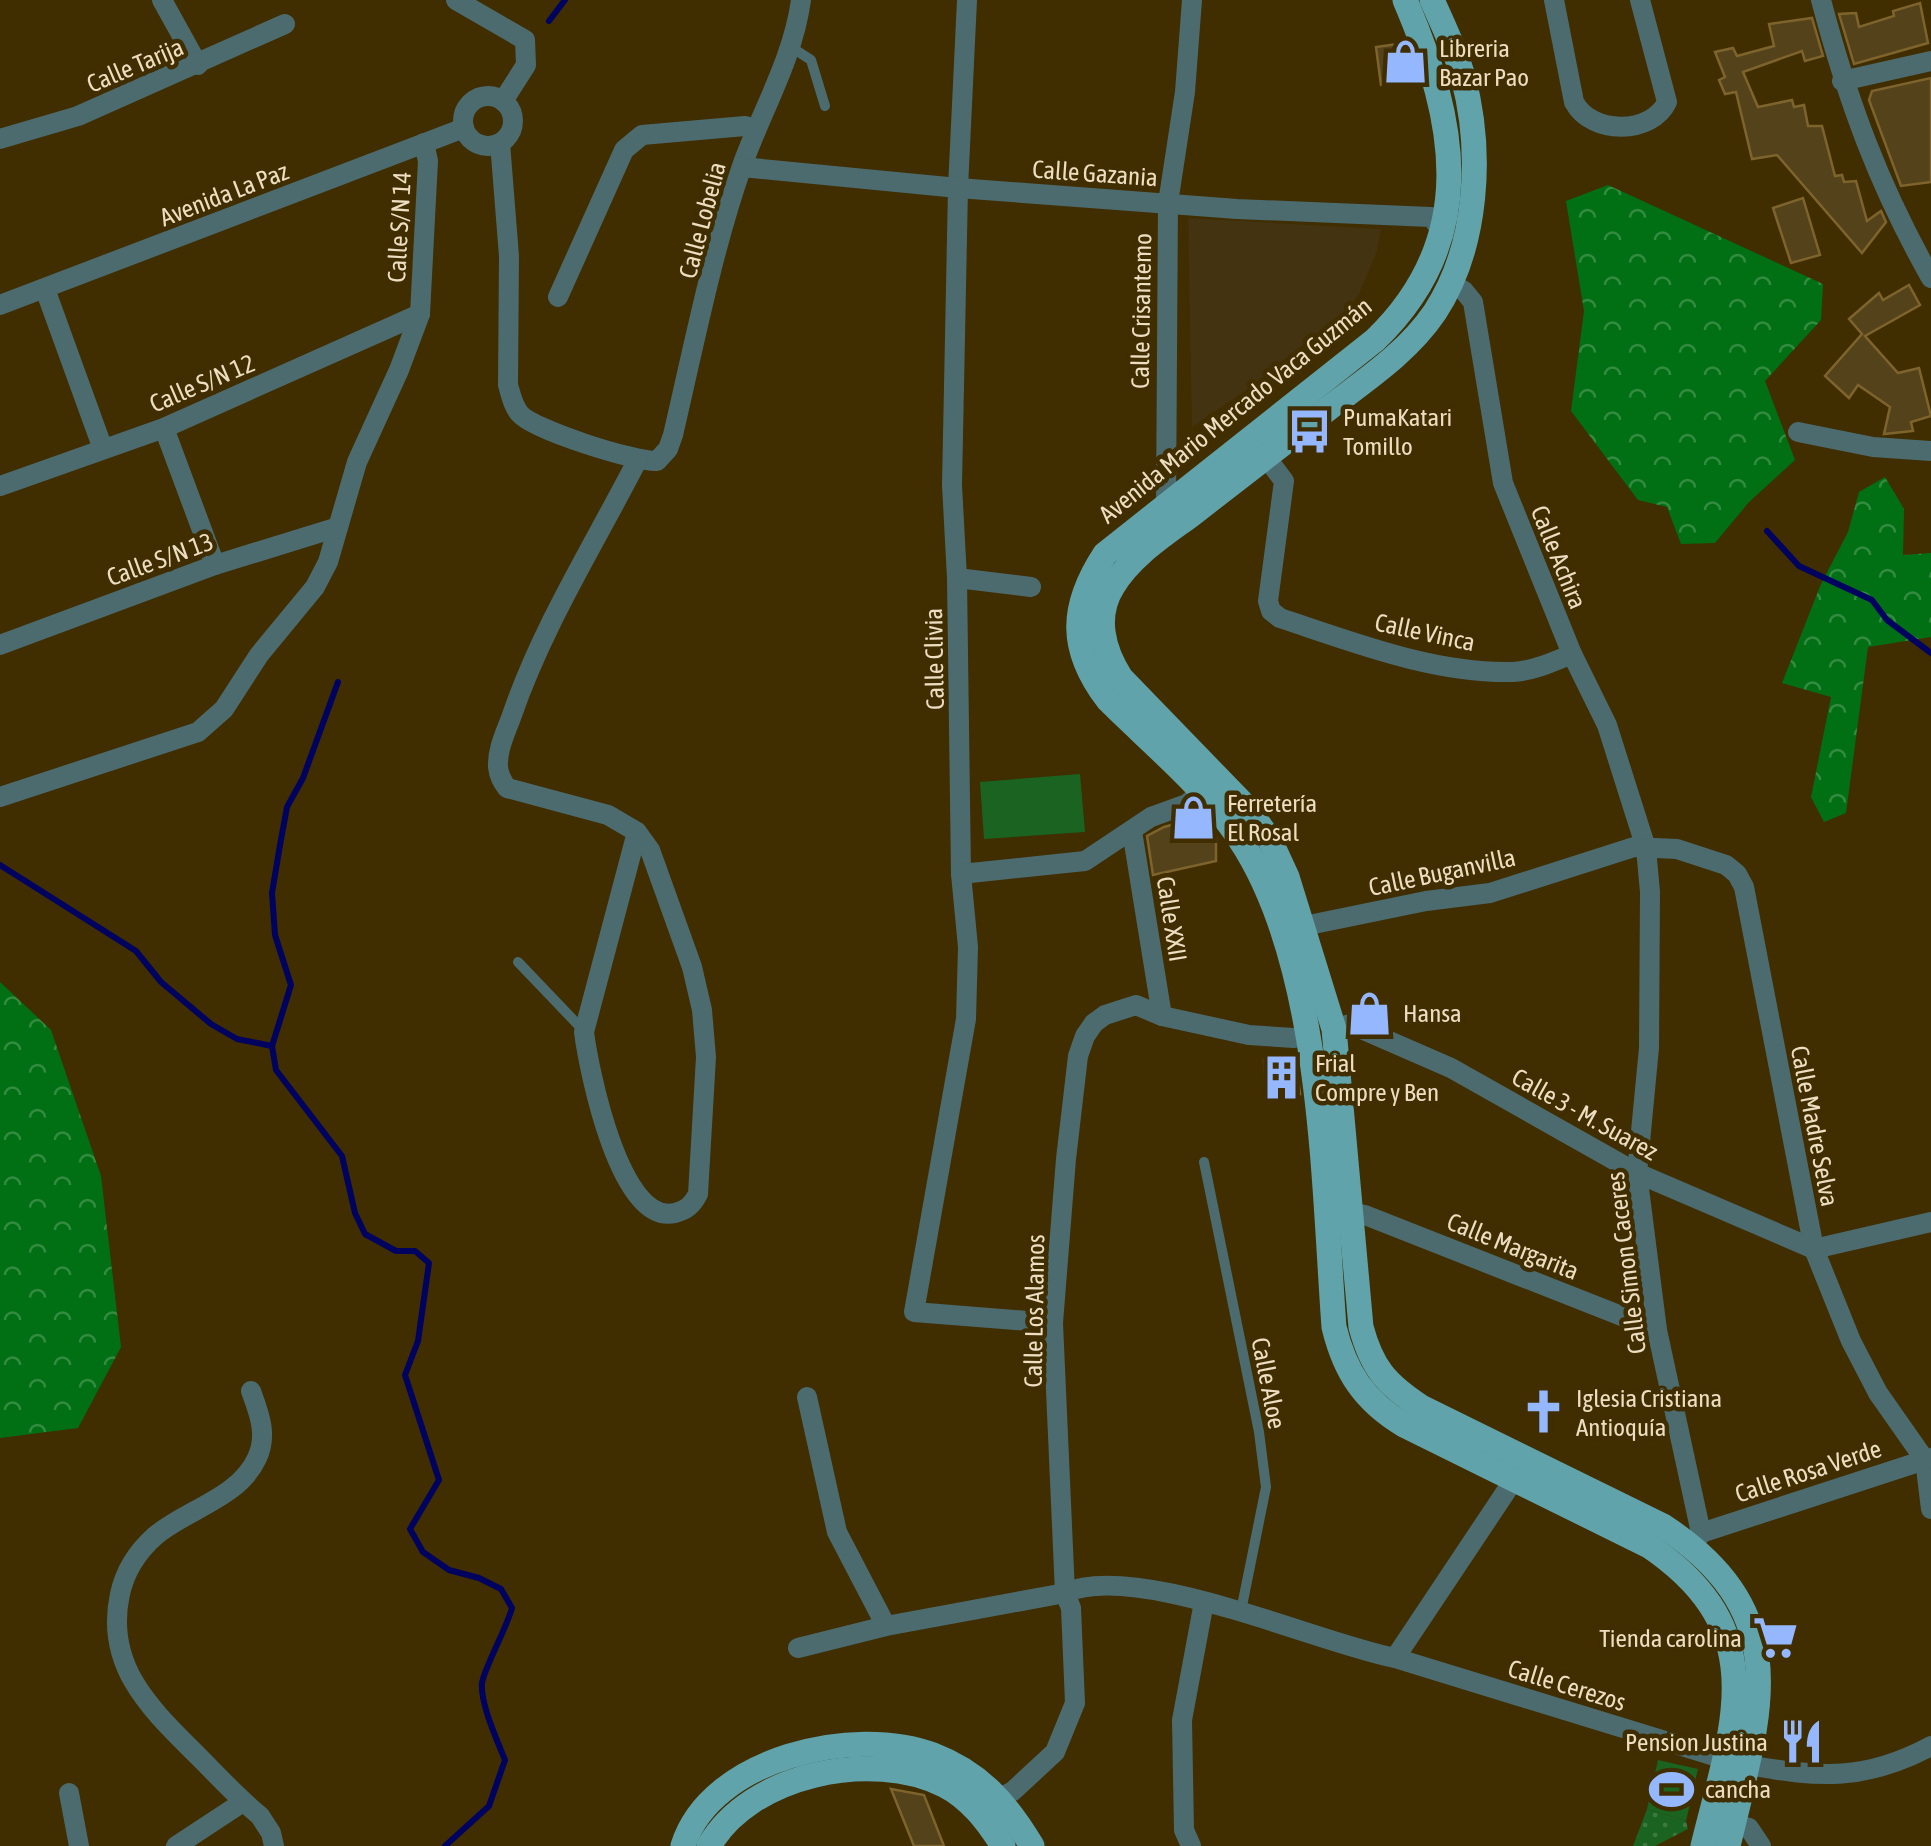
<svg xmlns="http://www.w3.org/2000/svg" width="1931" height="1846" viewBox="0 0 1931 1846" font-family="'Asap Condensed',sans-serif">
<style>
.built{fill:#433310}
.grass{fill:#1b6321}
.forest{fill:url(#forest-crowns)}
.park{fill:url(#park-dots)}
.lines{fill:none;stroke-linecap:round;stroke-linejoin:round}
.stream{stroke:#000260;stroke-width:6}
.building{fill:#54421b;stroke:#7e642c;stroke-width:2.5}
.lane{stroke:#4b6b6e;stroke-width:10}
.street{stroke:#4b6b6e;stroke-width:20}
.primary{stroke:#60a3aa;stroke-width:25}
.labels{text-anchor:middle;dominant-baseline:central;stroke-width:9;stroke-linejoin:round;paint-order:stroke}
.poi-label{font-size:25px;fill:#eddec2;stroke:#402d00;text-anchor:start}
.street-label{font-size:25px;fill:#eddec2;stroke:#402d00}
</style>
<defs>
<pattern id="forest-crowns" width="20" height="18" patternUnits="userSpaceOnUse" patternTransform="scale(2.5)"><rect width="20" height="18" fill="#017015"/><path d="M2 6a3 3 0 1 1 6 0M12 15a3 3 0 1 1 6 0" fill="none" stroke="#338b40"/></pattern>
<pattern id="park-dots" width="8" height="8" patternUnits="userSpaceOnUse" patternTransform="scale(2.5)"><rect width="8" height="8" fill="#1b6321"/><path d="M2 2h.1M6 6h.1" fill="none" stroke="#3c7940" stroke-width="1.8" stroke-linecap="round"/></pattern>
</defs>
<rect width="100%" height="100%" fill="#402d00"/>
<polygon class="built" points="1188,218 1381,229 1377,251 1359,294 1349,308 1248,389 1192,427"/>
<g class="grass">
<polygon points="1080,774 1085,832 984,839 980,782"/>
<polygon points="1658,1760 1698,1769 1686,1821 1647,1809"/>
</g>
<g class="forest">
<polygon points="1608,185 1823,284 1821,320 1765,381 1795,460 1749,502 1715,543 1681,544 1667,507 1638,500 1571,411 1584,311 1566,201"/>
<polygon points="1885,477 1904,509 1903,555 1931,553 1931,637 1868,647 1846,813 1824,822 1811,797 1831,697 1782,683 1821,584 1848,532 1859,492"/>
<polygon points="0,982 51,1030 101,1176 121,1347 78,1428 0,1438"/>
</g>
<polygon class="park" points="1647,1809 1686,1821 1688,1829 1655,1846 1633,1846"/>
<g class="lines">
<g class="stream">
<polyline points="549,21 565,0"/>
<polyline points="1767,531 1799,566 1872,600 1887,620 1931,653"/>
<path d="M338,682L303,778L287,807L280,845L272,893L275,935L291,985L272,1046L276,1070L342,1156L355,1213L365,1234L396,1251H415L429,1263L418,1341L405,1375L439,1480L410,1529L423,1552L449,1570L479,1578L501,1589L512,1608C507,1627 484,1669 482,1683C480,1703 497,1740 505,1760L489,1806L445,1846"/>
<polyline points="0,865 136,951 161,982 211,1024 237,1039 272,1046"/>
</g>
</g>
<g class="building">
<polygon points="1920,3 1928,43 1854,64 1839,14 1856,13 1859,27 1894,16 1893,11"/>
<polygon points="1812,18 1823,56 1805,61 1802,51 1743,72 1758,107 1792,100 1794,107 1804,105 1808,126 1822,126 1835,176 1842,175 1844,182 1856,181 1867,221 1881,211 1886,222 1862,253 1777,155 1752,159 1736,92 1725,94 1719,80 1725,77 1715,52 1733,48 1737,56 1774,46 1769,24"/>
<polygon points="1405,43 1412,82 1381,85 1376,47"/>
<polygon points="1931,78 1931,182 1901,186 1869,100 1872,91"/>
<polygon points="1803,198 1820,255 1791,263 1773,208"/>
<polygon points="1909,285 1920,305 1865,336 1898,373 1919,368 1931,416 1911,422 1913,431 1884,434 1890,407 1858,385 1849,398 1825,376 1862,334 1849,319 1879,293 1883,300"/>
<polygon points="1200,817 1216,837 1216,861 1153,875 1147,836 1164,827"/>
<polygon points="1295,1058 1300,1094 1266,1096 1264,1060"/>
<polygon points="891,1789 924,1795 944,1846 914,1846"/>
</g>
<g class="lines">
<g class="lane">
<polyline points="791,47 811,60 825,106"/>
<polyline points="518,962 583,1030"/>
<polyline points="1204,1162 1259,1432 1266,1487 1241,1611"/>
</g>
<g class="street">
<polyline points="162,0 198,65"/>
<polyline points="456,0 525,40 526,65 503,101"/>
<polyline points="967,0 958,188 952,485 957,578 961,874 968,947 966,1019 914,1312 1053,1323"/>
<path d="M1554,0L1574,102C1592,136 1652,134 1667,102L1640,0"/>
<path d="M1821,0C1848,102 1879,186 1931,278"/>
<polyline points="1842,81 1931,61"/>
<circle cx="488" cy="121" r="25"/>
<polyline points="0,139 78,116 285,24"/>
<path d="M500,143L509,256L508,385C511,395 513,406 520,414C534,430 635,462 657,461L668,449L673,435C694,345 712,252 742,166C762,110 793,59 801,0"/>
<polyline points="742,167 958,188 1237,209 1431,217 1441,229"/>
<polyline points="1450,283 1464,291 1473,302 1503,483 1572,654 1607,725 1646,848 1650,892 1649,1048 1637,1173 1657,1330 1701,1533 1693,1546"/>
<polyline points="45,289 103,449"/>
<polyline points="558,297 624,150 642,135 745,126 756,130"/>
<polyline points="0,305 464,128"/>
<polyline points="164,428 215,565"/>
<polyline points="1798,432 1873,447 1931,451"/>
<path d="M1266,457L1284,481L1268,601L1271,611L1280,618C1353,642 1434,674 1513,672C1533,671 1553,662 1572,654"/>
<polyline points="0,486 164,428 420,314"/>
<polyline points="1166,504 1168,203 1185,92 1192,0"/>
<polyline points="957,578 1031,587"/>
<polyline points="0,645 215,565 338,527"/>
<polyline points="0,797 198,732 224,709 259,655 315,587 328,562 357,462 399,370 420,314 428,161 424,143"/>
<polyline points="1132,831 1162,1016"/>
<path d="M637,832L584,1032C589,1071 620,1226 675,1213C687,1210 692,1205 698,1194L706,1057L702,1010L692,967L650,850L637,832L608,815L507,788C502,781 499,776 498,767C497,749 506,732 512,715C543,625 595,543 638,459"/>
<polyline points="961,874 1085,861 1151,817 1187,804 1200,793"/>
<polyline points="1304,926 1426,901 1490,893 1634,847 1677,849 1726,865 1737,874 1744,887 1814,1249 1851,1341 1878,1393 1925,1460 1931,1509"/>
<polyline points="1334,1029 1350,1024 1451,1068 1637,1173 1814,1249 1931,1222"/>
<polyline points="1350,1212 1365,1215 1657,1330"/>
<path d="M251,1391C259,1413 268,1435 257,1458C239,1498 187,1509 155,1536C137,1552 125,1571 120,1594C104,1667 152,1710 199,1757C219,1777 238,1798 260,1816L271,1833L274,1846"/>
<polyline points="807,1397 837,1532 886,1626"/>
<polyline points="1701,1533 1931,1458"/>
<path d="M798,1648L886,1626L1065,1593C1136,1561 1315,1642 1395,1658L1724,1759"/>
<polyline points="1395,1658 1515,1478"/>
<path d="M1748,1765C1819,1778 1866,1781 1931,1746"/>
<polyline points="69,1793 79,1846"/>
<polyline points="1000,1798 1013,1791 1055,1752 1075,1703 1071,1608 1065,1593 1053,1323 1066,1159 1078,1056 1085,1036 1094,1023 1105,1015 1136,1005 1162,1016 1249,1035 1294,1038 1309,1035"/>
<polyline points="1734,1824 1749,1828 1761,1846"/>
<polyline points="176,1846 243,1802"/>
<polyline points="1191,1846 1184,1830 1182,1720 1204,1602"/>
</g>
<g class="primary">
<path d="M1405,0C1457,122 1480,239 1375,340L1105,554C1070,607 1069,649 1108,700C1149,741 1208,790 1239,838C1323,963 1323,1180 1334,1327C1345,1372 1364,1401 1404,1425L1649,1546C1774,1631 1733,1723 1703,1846"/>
<path d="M1432,0C1443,25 1456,51 1463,77C1483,152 1478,246 1435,312C1408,352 1367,379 1329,408C1283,444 1237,479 1191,515C1164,535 1131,556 1113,586C1094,616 1103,650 1121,678L1248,809L1270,840L1287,877L1334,1029L1361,1327C1372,1368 1386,1384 1421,1407L1663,1526C1799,1615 1759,1714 1728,1846"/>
<path d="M683,1846C710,1758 855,1725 933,1755C980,1773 1007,1804 1032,1846"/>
<path d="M709,1846C750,1774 872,1749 944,1785C970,1798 988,1822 1003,1846"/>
</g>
</g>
<defs>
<symbol id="shop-bare" viewBox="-9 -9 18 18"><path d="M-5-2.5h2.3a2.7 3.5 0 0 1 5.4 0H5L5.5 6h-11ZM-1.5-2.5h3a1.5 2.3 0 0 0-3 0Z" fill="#94b7fd" stroke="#402d00" stroke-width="2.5" paint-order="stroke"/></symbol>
<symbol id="bus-bare" viewBox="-9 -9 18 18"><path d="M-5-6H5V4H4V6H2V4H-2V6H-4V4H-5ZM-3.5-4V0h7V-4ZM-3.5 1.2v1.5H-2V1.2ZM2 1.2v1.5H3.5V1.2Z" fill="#94b7fd" stroke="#402d00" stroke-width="2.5" paint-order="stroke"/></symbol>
<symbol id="building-bare" viewBox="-9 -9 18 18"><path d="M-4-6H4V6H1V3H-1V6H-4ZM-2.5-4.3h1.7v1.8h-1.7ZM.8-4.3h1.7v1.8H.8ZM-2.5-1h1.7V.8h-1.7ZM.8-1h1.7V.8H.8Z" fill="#94b7fd" stroke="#402d00" stroke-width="2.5" paint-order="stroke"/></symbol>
<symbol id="church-bare" viewBox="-9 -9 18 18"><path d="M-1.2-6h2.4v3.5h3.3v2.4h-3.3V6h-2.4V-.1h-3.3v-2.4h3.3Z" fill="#94b7fd" stroke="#402d00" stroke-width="2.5" paint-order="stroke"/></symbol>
<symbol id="supermarket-bare" viewBox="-9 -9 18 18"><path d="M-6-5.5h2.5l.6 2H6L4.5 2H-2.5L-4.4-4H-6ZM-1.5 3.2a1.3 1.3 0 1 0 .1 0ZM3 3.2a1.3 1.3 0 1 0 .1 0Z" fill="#94b7fd" stroke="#402d00" stroke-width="2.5" paint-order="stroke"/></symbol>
<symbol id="restaurant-bare" viewBox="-9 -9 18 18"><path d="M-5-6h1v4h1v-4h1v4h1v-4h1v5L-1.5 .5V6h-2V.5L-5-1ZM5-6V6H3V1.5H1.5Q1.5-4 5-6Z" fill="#94b7fd" stroke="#402d00" stroke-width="2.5" paint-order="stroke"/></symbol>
<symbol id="stadium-bare" viewBox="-9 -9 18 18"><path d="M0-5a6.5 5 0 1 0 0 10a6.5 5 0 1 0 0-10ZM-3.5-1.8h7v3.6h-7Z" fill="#94b7fd" stroke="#402d00" stroke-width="2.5" paint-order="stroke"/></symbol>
</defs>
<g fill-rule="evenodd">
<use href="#shop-bare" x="1374" y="30" width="63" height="63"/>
<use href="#bus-bare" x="1278" y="400" width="63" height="63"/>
<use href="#shop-bare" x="1162" y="786" width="63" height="63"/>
<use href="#shop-bare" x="1338" y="982" width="63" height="63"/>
<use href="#building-bare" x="1250" y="1046" width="63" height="63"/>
<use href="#church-bare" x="1512" y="1380" width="63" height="63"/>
<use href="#supermarket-bare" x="1744" y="1606" width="63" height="63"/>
<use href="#restaurant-bare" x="1770" y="1710" width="63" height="63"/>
<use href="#stadium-bare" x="1640" y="1758" width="63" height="63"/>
</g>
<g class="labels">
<g class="poi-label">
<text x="1439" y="48">Libreria<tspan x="1439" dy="29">Bazar Pao</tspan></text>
<text x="1343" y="417">PumaKatari<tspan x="1343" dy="29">Tomillo</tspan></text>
<text x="1227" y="803">Ferretería<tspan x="1227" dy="29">El Rosal</tspan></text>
<text x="1403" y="1013">Hansa</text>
<text x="1315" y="1063">Frial<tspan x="1315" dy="29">Compre y Ben</tspan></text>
<text x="1576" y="1398">Iglesia Cristiana<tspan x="1576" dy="29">Antioquía</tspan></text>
<text x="1742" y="1638" text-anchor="end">Tienda carolina</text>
<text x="1768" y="1742" text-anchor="end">Pension Justina</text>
<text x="1705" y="1789">cancha</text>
</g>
<g class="street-label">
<text transform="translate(135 65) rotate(-23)">Calle Tarija</text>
<text transform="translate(1095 173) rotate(4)">Calle Gazania</text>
<text transform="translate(224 194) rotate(-21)">Avenida La Paz</text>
<text transform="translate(702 220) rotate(-75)">Calle Lobelia</text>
<text transform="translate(399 227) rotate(-87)">Calle S/N 14</text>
<text transform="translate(1141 311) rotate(-89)">Calle Crisantemo</text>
<text transform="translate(202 383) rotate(-23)">Calle S/N 12</text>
<text transform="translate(1235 410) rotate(-39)">Avenida Mario Mercado Vaca Guzmán</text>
<text transform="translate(1559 557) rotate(68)">Calle Achira</text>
<text transform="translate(160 559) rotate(-20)">Calle S/N 13</text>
<text transform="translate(1425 632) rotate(12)">Calle Vinca</text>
<text transform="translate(934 659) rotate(-91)">Calle Clivia</text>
<text transform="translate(1442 872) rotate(-12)">Calle Buganvilla</text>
<text transform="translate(1172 919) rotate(81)">Calle XXII</text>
<text transform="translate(1585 1114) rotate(29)">Calle 3 - M. Suarez</text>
<text transform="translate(1815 1126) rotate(79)">Calle Madre Selva</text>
<text transform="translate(1513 1246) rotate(22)">Calle Margarita</text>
<text transform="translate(1626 1263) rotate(-97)">Calle Simon Caceres</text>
<text transform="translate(1034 1311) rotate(-89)">Calle Los Alamos</text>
<text transform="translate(1269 1383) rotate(79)">Calle Aloe</text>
<text transform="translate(1808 1471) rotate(-18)">Calle Rosa Verde</text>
<text transform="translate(1567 1685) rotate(17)">Calle Cerezos</text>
</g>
</g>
</svg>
